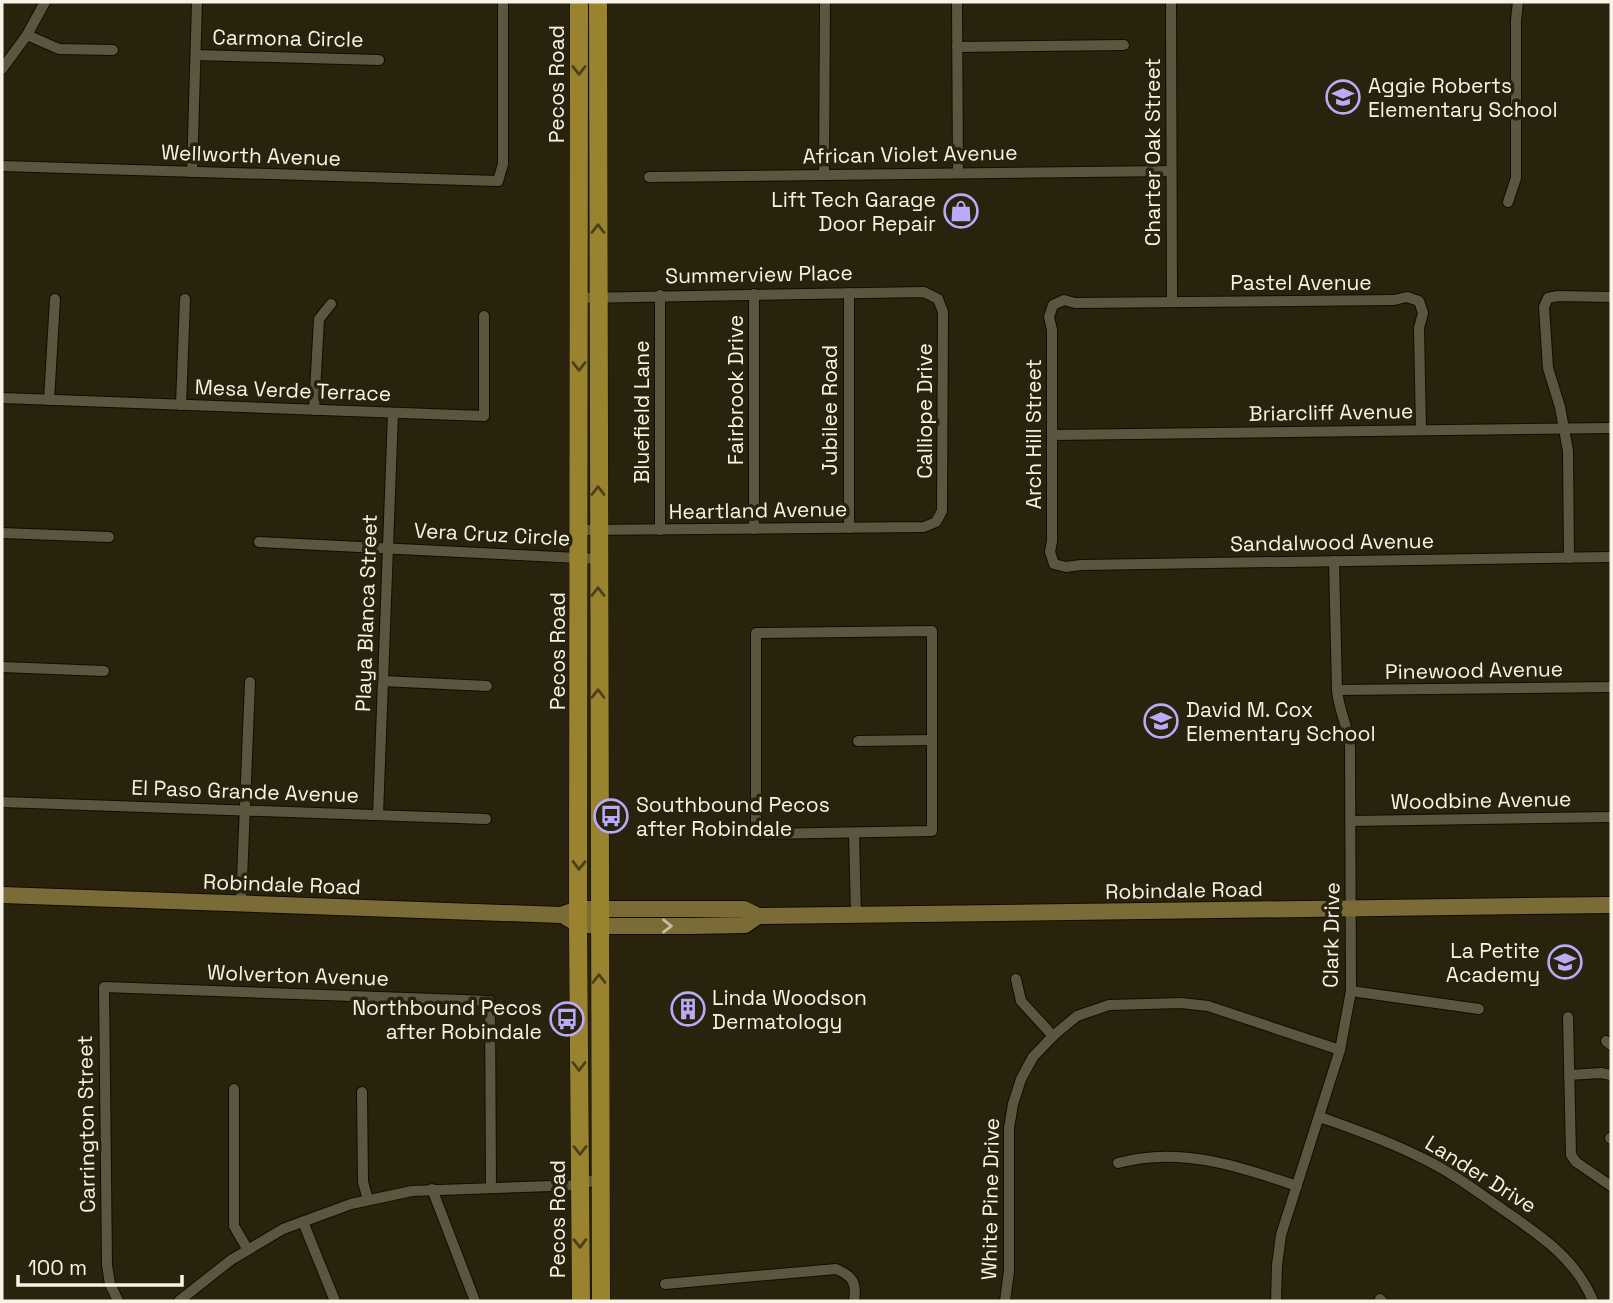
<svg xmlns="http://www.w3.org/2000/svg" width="1613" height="1303" viewBox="0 0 1613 1303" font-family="'Space Grotesk',sans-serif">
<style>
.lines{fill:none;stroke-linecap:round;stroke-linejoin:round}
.street-casing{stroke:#120c00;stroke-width:12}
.secondary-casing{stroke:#120c00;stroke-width:18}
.primary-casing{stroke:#120c00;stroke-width:19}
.street{stroke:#5c553f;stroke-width:10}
.secondary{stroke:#7b6c37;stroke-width:16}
.primary{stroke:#9a832f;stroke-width:18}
.oneway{stroke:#4b4018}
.oneway2{stroke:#c5bda0}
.labels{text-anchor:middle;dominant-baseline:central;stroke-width:7;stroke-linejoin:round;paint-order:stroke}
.street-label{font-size:21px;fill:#f7f3e6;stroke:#29230e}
.poi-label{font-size:21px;fill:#f7f3e6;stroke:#29230e;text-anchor:start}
</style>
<rect width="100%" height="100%" fill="#29230e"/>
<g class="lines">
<defs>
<g id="street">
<polyline points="957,2 958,173"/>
<polyline points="1171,2 1172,302"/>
<polyline points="27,35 59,49 113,50"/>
<polyline points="957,47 1124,45"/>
<polyline points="196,55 379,60"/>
<polyline points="2,69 27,35 45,2"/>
<polyline points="2,166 498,181 503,164 503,2"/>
<polyline points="192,172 197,2"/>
<polyline points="824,174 825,2"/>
<polyline points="649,177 1171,171"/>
<polyline points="1508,202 1516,178 1516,20 1518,2"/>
<polyline points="849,293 849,528"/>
<polyline points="754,294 754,529"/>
<polyline points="660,295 660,530"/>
<polyline points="579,298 924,292 938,299 943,312 942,511 936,522 924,527 580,530"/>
<polyline points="2,398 484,416 484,316"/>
<polyline points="49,400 55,299"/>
<polyline points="181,405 185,299"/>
<polyline points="314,410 319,319 331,304"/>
<polyline points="1421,430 1419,328 1423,313 1419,301 1407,297 1394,300 1075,303 1064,300 1053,305 1049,317 1052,330 1052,541 1050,552 1054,564 1066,567 1081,565 1611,557"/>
<polyline points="1052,435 1611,428"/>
<polyline points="2,533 109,537"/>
<polyline points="259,542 598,559"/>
<polyline points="1569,558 1568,451 1560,407 1548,368 1544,307 1548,298 1558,296 1611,297"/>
<polygon points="932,631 932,831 756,834 756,633"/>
<polyline points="2,667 104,671"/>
<polyline points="383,681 487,686"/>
<polyline points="1337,690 1611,687"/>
<polyline points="858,741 932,740"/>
<polyline points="2,802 486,819"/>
<polyline points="378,815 393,413"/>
<polyline points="1351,821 1611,817"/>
<polyline points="854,833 856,916"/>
<polyline points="241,904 250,682"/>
<polyline points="1016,979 1021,1001 1053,1036"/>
<polyline points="1351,991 1479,1009"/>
<polyline points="1568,1017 1571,1155 1576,1162 1611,1186"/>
<polyline points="1606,1041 1611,1045"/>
<polyline points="1569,1075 1601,1073 1611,1075"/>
<polyline points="234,1089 234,1226 248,1250"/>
<polyline points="362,1092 363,1182 368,1200"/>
<path d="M1320,1117C1356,1130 1391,1142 1424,1159C1453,1173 1479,1193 1505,1211C1541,1236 1576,1259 1593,1301"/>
<polyline points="1610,1138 1611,1139"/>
<path d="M1118,1163C1179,1146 1239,1166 1297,1186"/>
<polyline points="432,1189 475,1301"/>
<polyline points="303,1222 335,1301"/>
<path d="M665,1284L836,1269C853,1276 857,1283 854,1301"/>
<polyline points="1380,1299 1382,1301"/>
<polyline points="118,1301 110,1284 107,1265 104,987 490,1001 491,1186"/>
<polyline points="179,1301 231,1260 283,1229 351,1204 412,1191 580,1185 600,1178"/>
<polyline points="1005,1301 1009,1271 1009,1128 1013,1104 1021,1079 1033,1057 1053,1036 1077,1016 1109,1005 1181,1003 1208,1006 1340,1050"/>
<path d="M1276,1301L1277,1265L1281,1235L1340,1050L1351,991L1350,746C1348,726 1339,712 1337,690L1334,561"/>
</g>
<g id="secondary">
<polyline points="2,895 561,915 578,909 744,909 758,916 1611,905"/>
<polyline points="567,918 578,924 599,926 689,926 745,925 758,916"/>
</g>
<g id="primary">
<polyline points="579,2 578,924 581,1301"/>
<polyline points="598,2 601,1301"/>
</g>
</defs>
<use href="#street" class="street-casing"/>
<use href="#secondary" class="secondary-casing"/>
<use href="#primary" class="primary-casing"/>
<use href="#street" class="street"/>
<use href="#secondary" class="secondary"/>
<use href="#primary" class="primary"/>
</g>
<defs><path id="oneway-chevron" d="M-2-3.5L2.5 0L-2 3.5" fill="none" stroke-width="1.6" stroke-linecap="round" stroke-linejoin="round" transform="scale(1.75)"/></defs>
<g class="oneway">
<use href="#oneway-chevron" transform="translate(579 70) rotate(90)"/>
<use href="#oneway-chevron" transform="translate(598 229) rotate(-90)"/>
<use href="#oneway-chevron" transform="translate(579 366) rotate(90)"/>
<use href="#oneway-chevron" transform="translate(598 491) rotate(-90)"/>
<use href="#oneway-chevron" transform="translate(598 592) rotate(-90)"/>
<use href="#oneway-chevron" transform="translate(598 694) rotate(-90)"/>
<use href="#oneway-chevron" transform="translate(579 865) rotate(91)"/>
<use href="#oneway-chevron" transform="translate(599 979) rotate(-90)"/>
<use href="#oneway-chevron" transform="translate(579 1066) rotate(90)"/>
<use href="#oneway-chevron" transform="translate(580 1150) rotate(90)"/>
<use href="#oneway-chevron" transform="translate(580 1243) rotate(89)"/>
</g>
<use class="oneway2" href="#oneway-chevron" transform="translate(667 926) rotate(1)"/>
<defs>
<symbol id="school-ring" viewBox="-11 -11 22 22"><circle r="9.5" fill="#29230e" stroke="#b9abf7" stroke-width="1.5"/><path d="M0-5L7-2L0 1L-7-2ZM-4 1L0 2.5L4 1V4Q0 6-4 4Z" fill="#b9abf7"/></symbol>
<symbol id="shop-ring" viewBox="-11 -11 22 22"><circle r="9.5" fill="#29230e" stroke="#b9abf7" stroke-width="1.5"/><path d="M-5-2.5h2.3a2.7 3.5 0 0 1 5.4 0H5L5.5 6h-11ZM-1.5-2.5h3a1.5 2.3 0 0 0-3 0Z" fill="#b9abf7"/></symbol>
<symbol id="bus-ring" viewBox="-11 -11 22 22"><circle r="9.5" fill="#29230e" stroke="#b9abf7" stroke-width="1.5"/><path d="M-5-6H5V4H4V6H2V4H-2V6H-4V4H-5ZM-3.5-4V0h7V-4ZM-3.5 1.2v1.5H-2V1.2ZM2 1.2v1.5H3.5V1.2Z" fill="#b9abf7"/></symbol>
<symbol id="building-ring" viewBox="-11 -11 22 22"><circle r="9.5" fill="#29230e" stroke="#b9abf7" stroke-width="1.5"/><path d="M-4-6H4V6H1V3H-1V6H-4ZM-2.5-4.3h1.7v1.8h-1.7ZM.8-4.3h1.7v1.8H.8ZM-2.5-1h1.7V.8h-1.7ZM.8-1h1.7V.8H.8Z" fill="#b9abf7"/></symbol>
</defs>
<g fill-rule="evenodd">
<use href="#school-ring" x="1324" y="78" width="38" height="38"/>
<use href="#shop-ring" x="942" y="192" width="38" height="38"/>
<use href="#school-ring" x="1142" y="702" width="38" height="38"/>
<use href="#bus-ring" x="592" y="797" width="38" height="38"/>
<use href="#school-ring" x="1546" y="943" width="38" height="38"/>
<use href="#building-ring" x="669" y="990" width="38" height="38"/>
<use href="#bus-ring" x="548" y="1000" width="38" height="38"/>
</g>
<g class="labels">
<g class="street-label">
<text transform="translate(288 38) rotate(1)">Carmona Circle</text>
<text transform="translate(556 84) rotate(-90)">Pecos Road</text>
<text transform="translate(1152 152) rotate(-90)">Charter Oak Street</text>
<text transform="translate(910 154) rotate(-1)">African Violet Avenue</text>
<text transform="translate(251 155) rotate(2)">Wellworth Avenue</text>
<text transform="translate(759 274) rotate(-1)">Summerview Place</text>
<text x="1301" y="282">Pastel Avenue</text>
<text transform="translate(293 390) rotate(2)">Mesa Verde Terrace</text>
<text transform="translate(735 390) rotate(-90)">Fairbrook Drive</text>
<text transform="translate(829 410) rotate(-90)">Jubilee Road</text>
<text transform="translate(924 411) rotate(-90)">Calliope Drive</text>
<text transform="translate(641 412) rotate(-90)">Bluefield Lane</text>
<text transform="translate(1331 412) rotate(-1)">Briarcliff Avenue</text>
<text transform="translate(1033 434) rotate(-90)">Arch Hill Street</text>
<text transform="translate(758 510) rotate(-1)">Heartland Avenue</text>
<text transform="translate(492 534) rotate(3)">Vera Cruz Circle</text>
<text transform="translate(1332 542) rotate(-1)">Sandalwood Avenue</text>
<text transform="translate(366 613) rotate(-88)">Playa Blanca Street</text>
<text transform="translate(557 651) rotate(-90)">Pecos Road</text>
<text transform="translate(1474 670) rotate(-1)">Pinewood Avenue</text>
<text transform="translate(245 791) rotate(2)">El Paso Grande Avenue</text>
<text transform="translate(1481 800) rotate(-1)">Woodbine Avenue</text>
<text transform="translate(282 884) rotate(2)">Robindale Road</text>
<text transform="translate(1184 890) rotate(-1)">Robindale Road</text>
<text transform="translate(1331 935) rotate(-89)">Clark Drive</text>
<text transform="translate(298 975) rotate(2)">Wolverton Avenue</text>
<text transform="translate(86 1124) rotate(-91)">Carrington Street</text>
<text transform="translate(1481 1174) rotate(32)">Lander Drive</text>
<text transform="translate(990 1199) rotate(-89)">White Pine Drive</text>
<text transform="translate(557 1219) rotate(-90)">Pecos Road</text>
</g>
<g class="poi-label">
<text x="1368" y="85">Aggie Roberts<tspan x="1368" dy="24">Elementary School</tspan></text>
<text x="936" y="199" text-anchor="end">Lift Tech Garage<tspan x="936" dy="24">Door Repair</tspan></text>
<text x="1186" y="709">David M. Cox<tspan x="1186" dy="24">Elementary School</tspan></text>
<text x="636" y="804">Southbound Pecos<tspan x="636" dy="24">after Robindale</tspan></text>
<text x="1540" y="950" text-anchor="end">La Petite<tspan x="1540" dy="24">Academy</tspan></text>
<text x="712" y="997">Linda Woodson<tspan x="712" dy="24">Dermatology</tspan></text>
<text x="542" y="1007" text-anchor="end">Northbound Pecos<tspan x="542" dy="24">after Robindale</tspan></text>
</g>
</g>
<rect width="1613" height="1303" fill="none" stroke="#f7f3e6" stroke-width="7"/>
<path d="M18 1275v10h164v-10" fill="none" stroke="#f7f3e6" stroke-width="3.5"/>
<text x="28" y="1275" font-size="21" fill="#f7f3e6" stroke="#29230e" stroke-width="5" paint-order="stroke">100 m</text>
</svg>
